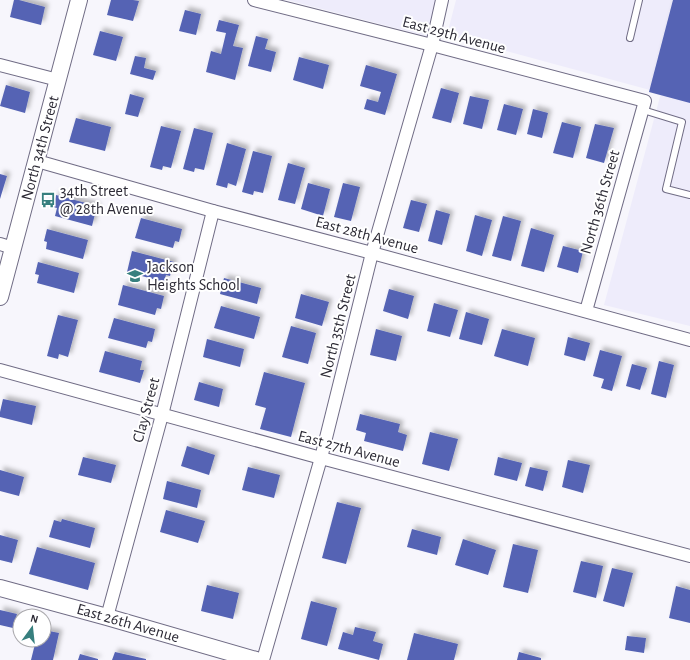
<svg xmlns="http://www.w3.org/2000/svg" width="690" height="660" viewBox="0 0 690 660" font-family="'Alegreya Sans',sans-serif">
<style>
.built{fill:#eeecfb}
.building{fill:#5463b4;filter:url(#shadow)}
.lines{fill:none;stroke-linecap:round;stroke-linejoin:round}
.service-casing{stroke:#706c85;stroke-width:8}
.minor-casing{stroke:#706c85;stroke-width:14}
.tertiary-casing{stroke:#706c85;stroke-width:18}
.service{stroke:#fff;stroke-width:6}
.minor{stroke:#fff;stroke-width:12}
.tertiary{stroke:#fff;stroke-width:16}
.labels{text-anchor:middle;dominant-baseline:central;stroke-width:4;stroke-linejoin:round;paint-order:stroke}
.street-label{font-size:16px;fill:#2c2a35;stroke:#fff}
.poi-label{font-size:16px;fill:#2c2a35;stroke:#fff;text-anchor:start}
</style>
<defs>
<filter id="shadow"><feDropShadow dx="3.5" dy="-3.5" stdDeviation="2" flood-color="#0004"/></filter>
</defs>
<rect width="100%" height="100%" fill="#f7f6fc"/>
<g class="built">
<polygon points="287,0 436,0 427,36"/>
<polygon points="456,0 690,0 690,326 604,305 661,93 447,35"/>
</g>
<g class="building">
<polygon points="14,0 19,0 45,7 41,25 10,17"/>
<polygon points="111,0 133,0 139,1 133,21 107,15"/>
<polygon points="673,0 690,0 690,103 649,92"/>
<polygon points="185,10 201,14 196,35 179,31"/>
<polygon points="219,20 239,25 233,46 243,48 235,80 206,72 211,51 221,54 226,33 216,31"/>
<polygon points="100,31 123,37 116,61 93,55"/>
<polygon points="256,36 268,39 265,49 276,52 271,72 248,66"/>
<polygon points="135,56 146,58 144,68 156,71 153,80 130,74"/>
<polygon points="299,57 329,65 323,89 293,80"/>
<polygon points="366,65 397,74 385,115 364,109 367,99 378,102 381,92 360,86"/>
<polygon points="6,85 30,92 25,113 0,106"/>
<polygon points="441,88 459,93 451,123 432,118"/>
<polygon points="130,94 144,98 138,117 125,114"/>
<polygon points="470,96 489,100 482,129 463,124"/>
<polygon points="504,104 523,109 516,135 497,130"/>
<polygon points="533,109 548,113 542,138 527,134"/>
<polygon points="76,118 111,127 105,151 69,142"/>
<polygon points="562,122 581,127 573,158 553,153"/>
<polygon points="595,124 614,128 604,163 586,158"/>
<polygon points="161,126 181,131 171,168 163,166 162,170 150,167"/>
<polygon points="194,128 213,133 204,170 195,168 194,172 183,169"/>
<polygon points="227,143 246,149 236,186 228,183 227,188 216,185"/>
<polygon points="253,151 272,156 263,193 254,191 253,195 242,192"/>
<polygon points="288,163 305,168 295,204 278,200"/>
<polygon points="0,174 7,176 0,199"/>
<polygon points="308,183 330,189 323,216 301,209"/>
<polygon points="343,183 360,187 351,221 334,217"/>
<polygon points="56,195 97,206 92,226 55,216 57,208 53,207"/>
<polygon points="411,200 427,204 419,232 403,228"/>
<polygon points="436,210 450,214 442,245 428,241"/>
<polygon points="475,215 492,220 482,256 466,251"/>
<polygon points="503,216 521,221 511,261 492,256"/>
<polygon points="141,218 182,229 179,242 175,241 173,248 135,238"/>
<polygon points="531,228 554,235 544,272 521,266"/>
<polygon points="47,229 88,240 83,259 46,249 47,242 44,241"/>
<polygon points="563,246 583,251 578,273 557,267"/>
<polygon points="132,251 174,262 170,276 166,275 164,282 127,272"/>
<polygon points="38,262 79,273 74,293 37,283 39,275 35,274"/>
<polygon points="224,278 261,288 257,304 220,294"/>
<polygon points="123,285 164,296 161,309 157,308 155,315 118,305"/>
<polygon points="389,289 414,296 408,319 383,311"/>
<polygon points="301,294 329,302 322,326 295,318"/>
<polygon points="434,303 458,310 450,337 427,331"/>
<polygon points="221,306 260,317 254,339 214,328"/>
<polygon points="466,312 489,319 482,345 459,339"/>
<polygon points="58,315 78,320 68,357 59,354 58,359 47,356"/>
<polygon points="114,318 155,329 152,342 148,341 146,348 108,338"/>
<polygon points="291,326 316,333 308,364 282,357"/>
<polygon points="376,329 402,336 396,361 370,355"/>
<polygon points="502,329 535,338 528,366 494,356"/>
<polygon points="568,337 590,343 585,361 564,355"/>
<polygon points="207,339 244,349 240,367 203,357"/>
<polygon points="600,350 622,356 612,391 601,388 604,379 593,376"/>
<polygon points="105,351 142,361 140,370 144,370 140,383 99,372"/>
<polygon points="659,361 674,365 666,398 651,394"/>
<polygon points="632,364 647,368 640,390 626,386"/>
<polygon points="264,372 305,383 291,437 260,429 266,408 255,405"/>
<polygon points="199,382 223,389 219,407 194,400"/>
<polygon points="3,399 36,406 32,425 0,417 0,412"/>
<polygon points="360,414 400,424 398,432 407,435 403,451 364,441 366,433 356,430"/>
<polygon points="430,432 458,439 449,471 422,464"/>
<polygon points="187,446 215,455 209,475 181,466"/>
<polygon points="83,457 116,465 111,483 78,475"/>
<polygon points="498,457 522,463 517,481 494,475"/>
<polygon points="568,460 590,465 583,493 562,487"/>
<polygon points="248,467 280,475 274,498 242,490"/>
<polygon points="530,467 548,471 543,491 525,486"/>
<polygon points="0,470 24,477 19,496 0,491"/>
<polygon points="167,481 201,490 197,508 163,499"/>
<polygon points="337,502 361,508 346,564 322,558"/>
<polygon points="166,510 205,521 198,543 160,532"/>
<polygon points="62,519 95,528 90,548 49,537 54,520 61,522"/>
<polygon points="412,529 441,537 437,555 407,547"/>
<polygon points="0,535 18,540 12,563 0,560"/>
<polygon points="463,539 496,550 488,575 455,565"/>
<polygon points="513,544 538,550 528,593 503,587"/>
<polygon points="37,547 95,563 88,590 29,574"/>
<polygon points="581,561 603,566 596,598 573,592"/>
<polygon points="612,568 633,573 624,607 603,601"/>
<polygon points="207,585 239,593 233,619 201,611"/>
<polygon points="676,586 690,590 690,623 669,618"/>
<polygon points="311,601 337,608 327,646 301,639"/>
<polygon points="0,610 17,614 13,628 0,625"/>
<polygon points="355,627 376,632 373,641 383,644 379,660 338,649 343,632 353,635"/>
<polygon points="44,630 59,633 53,660 31,660 36,640 44,640"/>
<polygon points="414,633 458,644 454,660 407,660"/>
<polygon points="627,636 646,638 644,653 625,650"/>
<polygon points="115,652 146,659 146,660 112,660"/>
<polygon points="519,652 541,658 541,660 517,660"/>
<polygon points="80,654 98,659 98,660 78,660"/>
</g>
<g class="lines">
<defs>
<g id="service">
<polyline points="630,38 639,0"/>
<polyline points="643,110 682,122 666,189 690,195"/>
</g>
<g id="minor">
<polyline points="254,0 432,45 645,101 586,311"/>
<polyline points="0,65 58,80"/>
<polyline points="37,161 213,211 372,253 690,340"/>
<polyline points="0,244 13,248"/>
<polyline points="0,370 321,458 690,556"/>
<polyline points="107,617 162,415 213,211"/>
<polyline points="263,660 321,458 372,253 432,45 442,0"/>
</g>
<g id="tertiary">
<polyline points="0,297 79,0"/>
<polyline points="0,588 107,617 256,660"/>
</g>
</defs>
<use href="#service" class="service-casing"/>
<use href="#minor" class="minor-casing"/>
<use href="#tertiary" class="tertiary-casing"/>
<use href="#service" class="service"/>
<use href="#minor" class="minor"/>
<use href="#tertiary" class="tertiary"/>
</g>
<defs>
<symbol id="bus-bare" viewBox="-9 -9 18 18"><path d="M-5-6H5V4H4V6H2V4H-2V6H-4V4H-5ZM-3.5-4V0h7V-4ZM-3.5 1.2v1.5H-2V1.2ZM2 1.2v1.5H3.5V1.2Z" fill="#377f7e" stroke="#fff" stroke-width="2.5" paint-order="stroke"/></symbol>
<symbol id="school-bare" viewBox="-9 -9 18 18"><path d="M0-5L7-2L0 1L-7-2ZM-4 1L0 2.5L4 1V4Q0 6-4 4Z" fill="#377f7e" stroke="#fff" stroke-width="2.5" paint-order="stroke"/></symbol>
</defs>
<g fill-rule="evenodd">
<use href="#bus-bare" x="37" y="189" width="22" height="22"/>
<use href="#school-bare" x="124" y="265" width="22" height="22"/>
</g>
<g class="labels">
<g class="street-label">
<text transform="translate(454 35) rotate(15)">East 29th Avenue</text>
<text transform="translate(40 148) rotate(-75)">North 34th Street</text>
<text transform="translate(600 202) rotate(-74)">North 36th Street</text>
<text transform="translate(367 235) rotate(15)">East 28th Avenue</text>
<text transform="translate(338 326) rotate(-76)">North 35th Street</text>
<text transform="translate(146 410) rotate(-75)">Clay Street</text>
<text transform="translate(349 449) rotate(15)">East 27th Avenue</text>
<text transform="translate(128 623) rotate(16)">East 26th Avenue</text>
</g>
<g class="poi-label">
<text x="60" y="191">34th Street<tspan x="60" dy="18">@ 28th Avenue</tspan></text>
<text x="147" y="267">Jackson<tspan x="147" dy="18">Heights School</tspan></text>
</g>
</g>
<g transform="translate(32 628) rotate(15)"><circle r="19" fill="#ffffff" stroke="#abaaae"/>
<path d="M0-3L7 15L0 10L-7 15Z" fill="#377f7e"/>
<text y="-6" font-size="11" font-weight="bold" text-anchor="middle" fill="#2c2a35">N</text>
</g>
</svg>
